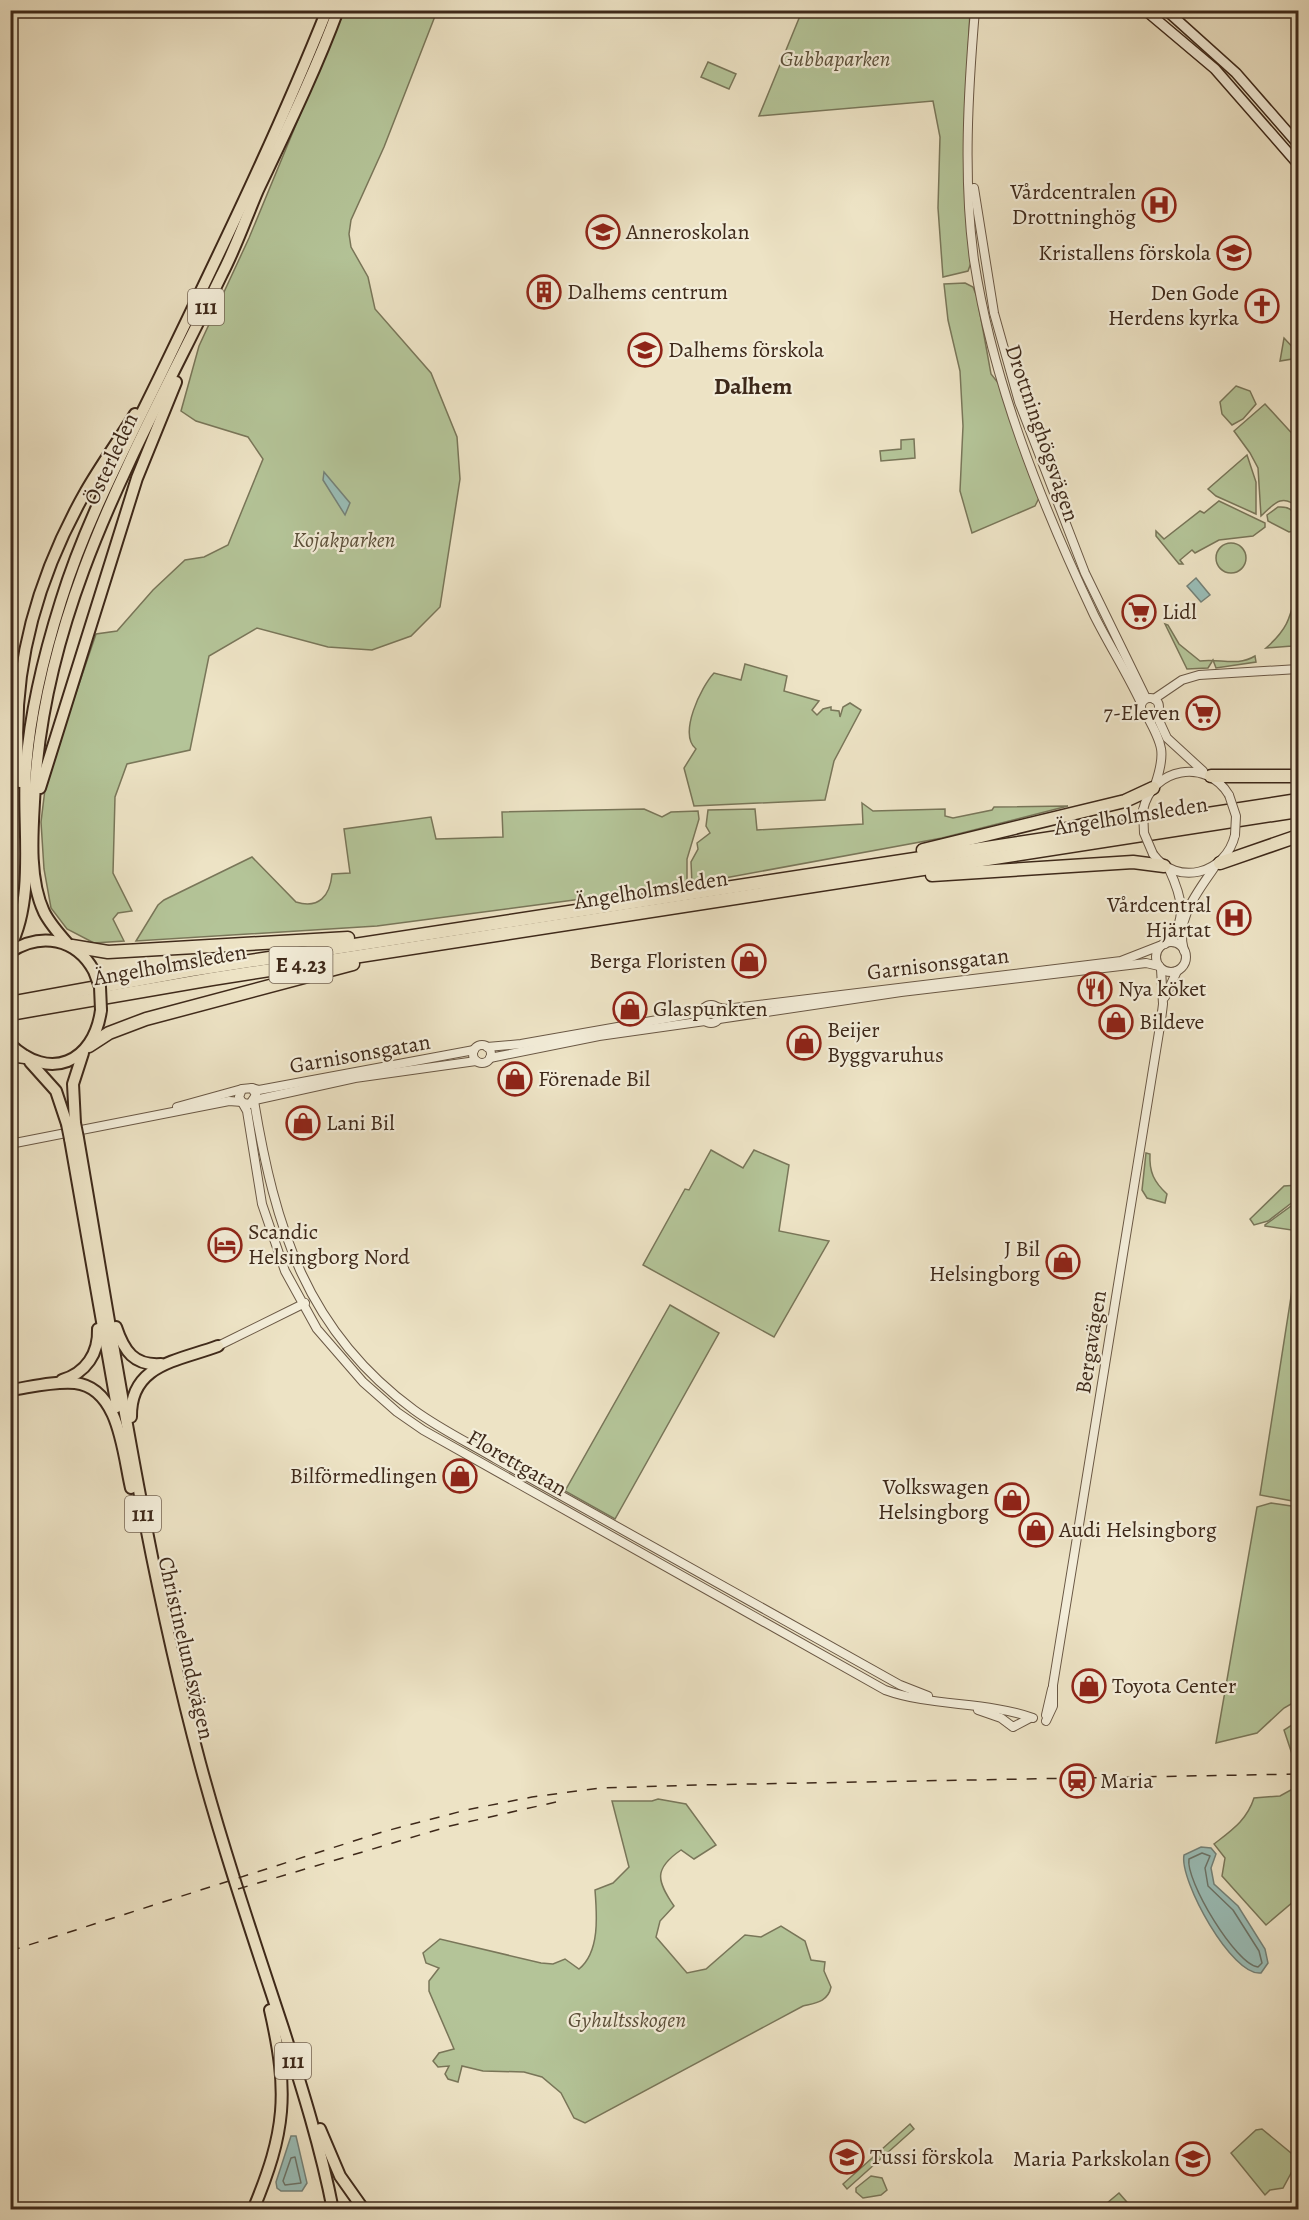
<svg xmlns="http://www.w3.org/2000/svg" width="1309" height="2220" viewBox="0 0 1309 2220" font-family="Alegreya,serif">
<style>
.green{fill:#b4c498;stroke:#797659;stroke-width:1.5}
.water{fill:#9abeb8;stroke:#758279;stroke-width:1.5}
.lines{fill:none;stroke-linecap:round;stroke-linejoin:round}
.shore{stroke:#6c7469;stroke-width:1.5}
.tertiary-casing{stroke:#6a5845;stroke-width:10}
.secondary-casing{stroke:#3e291a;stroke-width:12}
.primary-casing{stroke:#3e291a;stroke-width:14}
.motorway-casing{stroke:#3e291a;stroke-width:15}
.tertiary{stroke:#f3edd9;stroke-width:8}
.secondary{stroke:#f3edd9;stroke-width:9}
.primary{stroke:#ede3c5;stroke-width:10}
.motorway{stroke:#ede3c5;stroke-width:12}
.rail{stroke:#3e291a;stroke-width:1.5;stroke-dasharray:10 10;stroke-linecap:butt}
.tertiary-bridge-casing{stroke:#6a5845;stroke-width:10;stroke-linecap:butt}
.primary-bridge-casing{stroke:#3e291a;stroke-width:14;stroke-linecap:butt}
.tertiary-bridge{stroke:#f3edd9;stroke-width:8}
.primary-bridge{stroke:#ede3c5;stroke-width:10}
.labels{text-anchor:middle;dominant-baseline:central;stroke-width:4.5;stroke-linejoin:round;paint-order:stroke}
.shield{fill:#f3edd9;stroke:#746453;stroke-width:1.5}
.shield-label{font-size:21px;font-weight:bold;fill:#3e291a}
.park-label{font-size:22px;font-style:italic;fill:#5c503a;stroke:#f3edd9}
.poi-label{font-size:22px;fill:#3e291a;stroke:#f3edd9;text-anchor:start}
.street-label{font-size:22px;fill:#3e291a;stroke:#f3edd9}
.neighbourhood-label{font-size:24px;font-weight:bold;fill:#3e291a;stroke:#f3edd9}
</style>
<rect width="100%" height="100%" fill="#ede3c5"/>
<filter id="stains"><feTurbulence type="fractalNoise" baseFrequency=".00333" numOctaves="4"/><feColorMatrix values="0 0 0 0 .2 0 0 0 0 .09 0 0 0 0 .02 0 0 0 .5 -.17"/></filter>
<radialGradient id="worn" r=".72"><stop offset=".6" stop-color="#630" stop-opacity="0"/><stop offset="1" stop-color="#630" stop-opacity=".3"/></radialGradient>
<g class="green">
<polygon points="343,11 437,11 384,147 351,220 349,234 351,247 368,277 375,309 431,373 457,437 460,479 440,607 411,636 372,650 328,647 257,628 209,656 190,750 127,764 115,797 113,873 132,911 118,913 113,919 124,941 94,943 67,929 51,908 44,869 41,822 46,781 96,634 117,631 153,590 185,560 204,557 228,545 263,459 248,437 196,421 181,411 199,346 249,238"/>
<polygon points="802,11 970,11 964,147 972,260 968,271 943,277 938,208 940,137 933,101 759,116"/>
<polygon points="708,62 736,74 729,89 701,77"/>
<polygon points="965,283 973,287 977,297 991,374 999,384 1040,496 1035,506 972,533 960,491 963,426 960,371 948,320 944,284"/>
<polygon points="1284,338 1298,353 1298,358 1280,361"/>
<polygon points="1236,386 1250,391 1256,404 1243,419 1232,425 1222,414 1220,402"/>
<path d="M1265,404L1298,440V508C1282,492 1273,505 1261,516L1258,468L1250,453L1234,431Z"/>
<polygon points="914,439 915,458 881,461 880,451 901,449 901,440"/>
<polygon points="1247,455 1256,482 1256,514 1216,496 1208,489"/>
<polygon points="1219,501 1265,523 1265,527 1253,536 1219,540 1195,553 1192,550 1180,560 1183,564 1179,564 1156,536 1156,531 1164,539 1200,511 1204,513"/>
<path d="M1278,507C1290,506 1296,511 1297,523L1293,531L1289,532L1268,521L1267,515Z"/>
<circle cx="1231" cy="558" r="15"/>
<path d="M1298,586V633L1292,646L1266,648C1290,627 1290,616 1298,586Z"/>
<path d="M1165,624L1168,625L1179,644L1200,661C1219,658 1237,667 1255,656L1256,662L1216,668L1213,660L1208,668L1187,669Z"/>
<path d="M745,664L787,676L784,691L819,701L812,710L817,715L823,709L831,707V710L839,711L840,717L843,707L850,703L861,710L834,761L825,800L694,806L684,768L696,749C678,734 701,687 714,673L741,680Z"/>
<polygon points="862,803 873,811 945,809 945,816 953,818 992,810 994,807 1068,806 942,838 692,884 691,862 698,849 697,843 710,833 706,826 708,810 755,809 757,830 863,824"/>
<path d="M644,809L662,817L671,812L698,811L699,819L687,859V885L377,926L136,941L158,905L164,900L252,857L296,902C319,909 330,896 332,874L350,873L344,829L431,817L436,839L503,837L502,812Z"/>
<polygon points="711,1150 743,1168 754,1150 789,1165 779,1231 829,1241 774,1337 643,1265 685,1189 689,1190"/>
<path d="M1146,1153L1150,1154C1149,1172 1154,1182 1167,1194L1165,1203L1147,1198L1142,1190Z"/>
<polygon points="1298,1185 1298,1198 1268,1221 1254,1225 1250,1219 1284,1186"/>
<polygon points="1298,1201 1298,1231 1265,1226 1265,1225"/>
<polygon points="1298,1252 1298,1347 1292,1404 1298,1406 1298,1502 1260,1495"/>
<polygon points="670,1305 719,1333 615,1519 565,1491"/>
<polygon points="1271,1503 1298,1507 1298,1700 1284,1708 1257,1733 1216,1743 1257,1507"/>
<polygon points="1298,1721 1298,1760 1294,1760 1284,1730"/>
<path d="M1298,1786V1906L1293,1902L1266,1925L1222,1876L1225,1858L1214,1844C1232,1830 1247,1820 1254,1798L1280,1796Z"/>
<path d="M658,1799L686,1804L716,1845L694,1859L681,1850C653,1869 657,1881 674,1906L660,1921L656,1937L687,1973L706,1969L745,1935L761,1937L781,1926L805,1941L811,1960L825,1962L824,1971L831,1987C828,2002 815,2003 803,2006L585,2123L574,2118L561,2093L542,2077L524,2072L483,2071L462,2066L458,2082L448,2079L445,2074L449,2066L438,2067L433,2061L439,2053L454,2049L429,1991V1981L439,1968L426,1963L423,1953L440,1939L541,1963L553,1964L565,1959L579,1969C600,1952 597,1915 595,1890L613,1883L629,1867L612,1801H652Z"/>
<polygon points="910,2124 914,2129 847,2189 843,2184"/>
<polygon points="1262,2129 1291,2153 1296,2164 1283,2188 1270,2190 1265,2195 1231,2153 1256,2130"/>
<polygon points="871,2176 882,2178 887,2190 881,2195 863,2198 856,2192 856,2188"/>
<polygon points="1119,2193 1133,2209 1100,2209"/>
</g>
<g class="water">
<polygon points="324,472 350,503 345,515 323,480"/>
<polygon points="1196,578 1210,595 1201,602 1187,586"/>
<path d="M1201,1847L1211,1848L1216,1854L1211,1868L1214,1884L1238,1906L1265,1949L1268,1963L1261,1973C1232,1977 1179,1880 1184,1855Z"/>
<polygon points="291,2136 296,2136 307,2183 302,2191 281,2191 277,2188 276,2182"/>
</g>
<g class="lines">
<g class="shore">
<path d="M1202,1853L1210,1856L1205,1868L1208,1886L1233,1910L1259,1951L1262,1963L1258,1967C1236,1965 1185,1880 1189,1859Z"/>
<polygon points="295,2157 301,2183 285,2185 283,2181 291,2158"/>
</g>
<defs>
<g id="tertiary">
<path d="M975,10C968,92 963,179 974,260C993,383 1041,503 1094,615C1109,645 1127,673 1141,703"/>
<polyline points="974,188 994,313 1019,402 1085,573 1146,698"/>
<circle cx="1150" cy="707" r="9"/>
<polyline points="1154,699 1182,680 1199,675 1298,669"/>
<polyline points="1156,714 1167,738 1203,771"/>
<path d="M1147,716C1163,745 1166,753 1155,785"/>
<path d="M1143,810C1152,767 1207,758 1229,795"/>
<path d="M1153,854C1177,887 1226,874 1235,835"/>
<circle cx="1171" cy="957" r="15"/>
<path d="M1165,944C1190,921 1181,895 1169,869"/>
<path d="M1184,951C1175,919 1197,893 1214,868"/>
<polyline points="1165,997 1177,971"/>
<circle cx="711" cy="1014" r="9"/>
<polyline points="715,1007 726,1009 1121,961 1162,945"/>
<polyline points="719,1019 901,992 1146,963 1159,966"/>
<circle cx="482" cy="1054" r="9"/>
<polyline points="487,1047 521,1044 691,1014 704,1008"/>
<polyline points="490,1058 599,1036 705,1021"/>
<polyline points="252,1088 259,1090 474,1050"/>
<polyline points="255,1100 355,1078 476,1061"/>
<path d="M254,1101C275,1227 306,1331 414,1410C440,1429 469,1443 496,1459L900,1685L928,1696"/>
<path d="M243,1103L250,1104L256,1095L252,1088L242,1089L239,1097L247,1111L262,1204L285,1271L317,1329L363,1382L397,1412L423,1430L885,1690C932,1707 985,1701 1033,1718"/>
<polyline points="177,1107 242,1089"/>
<polyline points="10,1144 229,1101 242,1102"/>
<polyline points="218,1346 305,1303"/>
<polyline points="978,1710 1001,1718 1013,1727 1030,1718"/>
<polyline points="1046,1715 1052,1689"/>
<polyline points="1046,1721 1053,1706 1053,1685 1161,1020 1163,1004 1161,969"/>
</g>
<g id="secondary">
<polyline points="1145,10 1215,69 1298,164"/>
<polyline points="1166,10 1236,73 1298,144"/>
</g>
<g id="primary">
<path d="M20,782C8,679 35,581 86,491C101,465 119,440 135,414"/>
<polyline points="40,788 137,478 176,382"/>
<path d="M68,944C59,934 50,924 44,912C29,880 32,836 34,802C42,605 139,446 222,274C236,247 246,218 258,190C286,131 315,72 338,10"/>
<path d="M10,947C36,897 22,824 26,768C30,712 44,655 61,601C85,523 124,450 160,376C218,256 277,135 327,10"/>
<path d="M10,952C41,932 76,938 94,971"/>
<path d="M10,1044C49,1082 94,1063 101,1010"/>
<polyline points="30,1062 56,1091 67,1124"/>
<polyline points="75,1123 73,1084 83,1053"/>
<path d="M78,1138C114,1347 145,1558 200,1763C224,1852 254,1940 283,2028C302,2088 321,2148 333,2210"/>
<polyline points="70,1139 117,1407"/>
<path d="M116,1327C124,1351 134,1366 161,1364"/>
<path d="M62,1380C86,1373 99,1353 98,1329"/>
<path d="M10,1390C31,1387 54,1381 75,1383C120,1388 123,1455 131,1488"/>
<path d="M131,1417C130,1364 178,1361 218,1346"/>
<polyline points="320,2129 340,2176 364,2210"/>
<path d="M253,2210C286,2131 289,2093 270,2010"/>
<polyline points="277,2210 302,2210"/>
</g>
<g id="motorway">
<polyline points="1211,776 1298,776"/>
<polyline points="923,850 1125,801 1153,788"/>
<polyline points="1220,863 1298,836"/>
<polyline points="932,875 1133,862 1164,866"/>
<polyline points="72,946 108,952 348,938"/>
<polyline points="10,1003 191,970 1298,800"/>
<polyline points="10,1014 212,979 1298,811"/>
<polyline points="89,1046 109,1033 146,1019 353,964"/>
<polyline points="10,1055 25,1057"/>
</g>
</defs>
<use href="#tertiary" class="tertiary-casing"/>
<use href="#secondary" class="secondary-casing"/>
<use href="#primary" class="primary-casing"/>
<use href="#motorway" class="motorway-casing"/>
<use href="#tertiary" class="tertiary"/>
<use href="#secondary" class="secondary"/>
<use href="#primary" class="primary"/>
<use href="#motorway" class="motorway"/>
<g class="rail">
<polyline points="238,1889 450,1826 556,1802"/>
<polyline points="10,1951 382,1832 466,1810 532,1797 600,1788 698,1785 1298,1774"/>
</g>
<defs>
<g id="tertiary-bridge">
<polyline points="1229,795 1236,816 1235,835"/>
<polyline points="1143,810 1144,833 1153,854"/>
</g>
<g id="primary-bridge">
<polyline points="94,971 100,987 101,1010"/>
<polyline points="75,1123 78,1138"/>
<polyline points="67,1124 70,1139"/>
</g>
</defs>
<use href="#tertiary-bridge" class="tertiary-bridge-casing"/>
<use href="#primary-bridge" class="primary-bridge-casing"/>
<use href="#tertiary-bridge" class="tertiary-bridge"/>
<use href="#primary-bridge" class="primary-bridge"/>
</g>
<defs>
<symbol id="hospital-ring" viewBox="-11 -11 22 22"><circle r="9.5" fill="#f3edd9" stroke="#8f2418" stroke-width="1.5"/><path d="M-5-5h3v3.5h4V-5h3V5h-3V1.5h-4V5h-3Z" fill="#8f2418"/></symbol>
<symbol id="school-ring" viewBox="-11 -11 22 22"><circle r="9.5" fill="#f3edd9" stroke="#8f2418" stroke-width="1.5"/><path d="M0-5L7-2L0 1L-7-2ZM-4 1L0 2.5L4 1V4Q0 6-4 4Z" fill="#8f2418"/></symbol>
<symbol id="building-ring" viewBox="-11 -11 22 22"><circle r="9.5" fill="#f3edd9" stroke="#8f2418" stroke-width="1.5"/><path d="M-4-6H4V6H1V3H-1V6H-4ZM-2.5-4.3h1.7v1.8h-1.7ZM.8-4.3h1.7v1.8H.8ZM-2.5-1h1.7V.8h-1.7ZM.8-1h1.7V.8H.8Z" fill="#8f2418"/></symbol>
<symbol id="church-ring" viewBox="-11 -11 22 22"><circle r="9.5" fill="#f3edd9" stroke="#8f2418" stroke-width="1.5"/><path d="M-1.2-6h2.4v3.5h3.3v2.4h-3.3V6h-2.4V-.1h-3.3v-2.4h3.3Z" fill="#8f2418"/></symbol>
<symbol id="supermarket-ring" viewBox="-11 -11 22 22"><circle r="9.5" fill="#f3edd9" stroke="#8f2418" stroke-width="1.5"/><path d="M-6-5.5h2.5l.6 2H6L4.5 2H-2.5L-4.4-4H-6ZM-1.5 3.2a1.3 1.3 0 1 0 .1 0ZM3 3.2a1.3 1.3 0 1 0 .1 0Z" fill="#8f2418"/></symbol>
<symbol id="shop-ring" viewBox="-11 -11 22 22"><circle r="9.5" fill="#f3edd9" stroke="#8f2418" stroke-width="1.5"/><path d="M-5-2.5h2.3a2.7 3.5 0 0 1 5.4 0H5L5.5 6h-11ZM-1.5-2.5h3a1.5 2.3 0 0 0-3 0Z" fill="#8f2418"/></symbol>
<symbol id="restaurant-ring" viewBox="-11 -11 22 22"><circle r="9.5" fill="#f3edd9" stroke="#8f2418" stroke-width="1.5"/><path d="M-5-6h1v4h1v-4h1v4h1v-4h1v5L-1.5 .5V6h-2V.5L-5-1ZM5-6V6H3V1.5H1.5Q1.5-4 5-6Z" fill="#8f2418"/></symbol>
<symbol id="hotel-ring" viewBox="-11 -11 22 22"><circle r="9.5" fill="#f3edd9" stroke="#8f2418" stroke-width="1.5"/><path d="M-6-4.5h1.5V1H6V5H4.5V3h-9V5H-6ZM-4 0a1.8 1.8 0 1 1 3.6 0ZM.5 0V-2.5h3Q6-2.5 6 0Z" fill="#8f2418"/></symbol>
<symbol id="station-ring" viewBox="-11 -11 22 22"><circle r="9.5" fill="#f3edd9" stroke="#8f2418" stroke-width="1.5"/><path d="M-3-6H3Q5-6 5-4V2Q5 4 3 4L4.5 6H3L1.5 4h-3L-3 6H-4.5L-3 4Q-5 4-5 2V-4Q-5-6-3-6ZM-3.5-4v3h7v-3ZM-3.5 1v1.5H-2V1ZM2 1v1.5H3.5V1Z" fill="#8f2418"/></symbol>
</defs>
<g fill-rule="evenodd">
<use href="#hospital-ring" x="1140" y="186" width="38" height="38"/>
<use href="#school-ring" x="584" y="213" width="38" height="38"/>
<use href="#school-ring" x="1215" y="234" width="38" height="38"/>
<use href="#building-ring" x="525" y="273" width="38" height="38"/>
<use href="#church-ring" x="1243" y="287" width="38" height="38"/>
<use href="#school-ring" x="626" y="331" width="38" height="38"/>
<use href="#supermarket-ring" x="1120" y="593" width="38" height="38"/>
<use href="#supermarket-ring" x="1184" y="694" width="38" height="38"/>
<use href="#hospital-ring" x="1215" y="899" width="38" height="38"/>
<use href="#shop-ring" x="730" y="942" width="38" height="38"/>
<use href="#restaurant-ring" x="1076" y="970" width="38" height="38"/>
<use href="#shop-ring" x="611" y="990" width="38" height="38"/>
<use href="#shop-ring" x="1097" y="1003" width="38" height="38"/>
<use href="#shop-ring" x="785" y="1024" width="38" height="38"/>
<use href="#shop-ring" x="496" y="1060" width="38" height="38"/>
<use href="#shop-ring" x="284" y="1104" width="38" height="38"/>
<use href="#hotel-ring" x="206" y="1226" width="38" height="38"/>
<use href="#shop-ring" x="1044" y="1243" width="38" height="38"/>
<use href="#shop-ring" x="441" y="1457" width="38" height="38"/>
<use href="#shop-ring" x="993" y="1481" width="38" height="38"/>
<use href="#shop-ring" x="1017" y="1511" width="38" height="38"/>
<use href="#shop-ring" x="1070" y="1667" width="38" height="38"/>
<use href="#station-ring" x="1058" y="1762" width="38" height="38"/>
<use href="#school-ring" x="828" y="2138" width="38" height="38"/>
<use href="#school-ring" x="1174" y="2140" width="38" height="38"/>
</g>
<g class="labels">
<g class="shield">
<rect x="188" y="289" width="36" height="36" rx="4.5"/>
<rect x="269.5" y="947" width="63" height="36" rx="4.5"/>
<rect x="125" y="1496" width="36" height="36" rx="4.5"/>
<rect x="275" y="2043" width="36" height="36" rx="4.5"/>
</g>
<g class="shield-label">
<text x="206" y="307">111</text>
<text x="301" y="965">E 4.23</text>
<text x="143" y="1514">111</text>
<text x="293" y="2061">111</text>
</g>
<g class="park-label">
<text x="835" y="59">Gubbaparken</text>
<text x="344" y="540">Kojakparken</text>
<text x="627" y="2020">Gyhultsskogen</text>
</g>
<g class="poi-label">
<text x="1136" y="192" text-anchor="end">Vårdcentralen<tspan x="1136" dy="25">Drottninghög</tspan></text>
<text x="626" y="232">Anneroskolan</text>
<text x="1211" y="253" text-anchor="end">Kristallens förskola</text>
<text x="567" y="292">Dalhems centrum</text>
<text x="1239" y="293" text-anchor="end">Den Gode<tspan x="1239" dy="25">Herdens kyrka</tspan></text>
<text x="668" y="350">Dalhems förskola</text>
<text x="1162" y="612">Lidl</text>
<text x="1180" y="713" text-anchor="end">7-Eleven</text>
<text x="1211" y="905" text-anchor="end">Vårdcentral<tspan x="1211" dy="25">Hjärtat</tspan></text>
<text x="726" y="961" text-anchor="end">Berga Floristen</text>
<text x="1118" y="989">Nya köket</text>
<text x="653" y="1009">Glaspunkten</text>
<text x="1139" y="1022">Bildeve</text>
<text x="827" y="1030">Beijer<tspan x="827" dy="25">Byggvaruhus</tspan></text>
<text x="538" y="1079">Förenade Bil</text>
<text x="326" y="1123">Lani Bil</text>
<text x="248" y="1232">Scandic<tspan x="248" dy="25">Helsingborg Nord</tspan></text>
<text x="1040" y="1249" text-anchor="end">J Bil<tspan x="1040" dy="25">Helsingborg</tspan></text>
<text x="437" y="1476" text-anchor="end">Bilförmedlingen</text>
<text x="989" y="1487" text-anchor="end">Volkswagen<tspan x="989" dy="25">Helsingborg</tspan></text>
<text x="1059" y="1530">Audi Helsingborg</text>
<text x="1112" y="1686">Toyota Center</text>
<text x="1100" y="1781">Maria</text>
<text x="870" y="2157">Tussi förskola</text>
<text x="1170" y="2159" text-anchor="end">Maria Parkskolan</text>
</g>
<g class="street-label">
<text transform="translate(1042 433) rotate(71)">Drottninghögsvägen</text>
<text transform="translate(111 459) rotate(-65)">Österleden</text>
<text transform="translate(1131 816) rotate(-9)">Ängelholmsleden</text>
<text transform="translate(651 890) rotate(-9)">Ängelholmsleden</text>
<text transform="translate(938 964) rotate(-7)">Garnisonsgatan</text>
<text transform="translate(170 965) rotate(-10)">Ängelholmsleden</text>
<text transform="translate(360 1054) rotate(-10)">Garnisonsgatan</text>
<text transform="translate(1091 1342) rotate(-81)">Bergavägen</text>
<text transform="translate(517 1463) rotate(30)">Florettgatan</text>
<text transform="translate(186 1648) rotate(77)">Christinelundsvägen</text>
</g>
<g class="neighbourhood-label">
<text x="753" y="386">Dalhem</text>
</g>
</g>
<rect width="1309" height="2220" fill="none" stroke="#ede3c5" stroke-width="36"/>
<rect x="12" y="12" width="1285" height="2196" fill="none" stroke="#3e291a" stroke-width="3"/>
<rect x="18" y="18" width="1273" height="2184" fill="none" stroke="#3e291a" stroke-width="1.5"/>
<rect width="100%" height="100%" filter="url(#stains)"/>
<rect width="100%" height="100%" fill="url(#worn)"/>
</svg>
